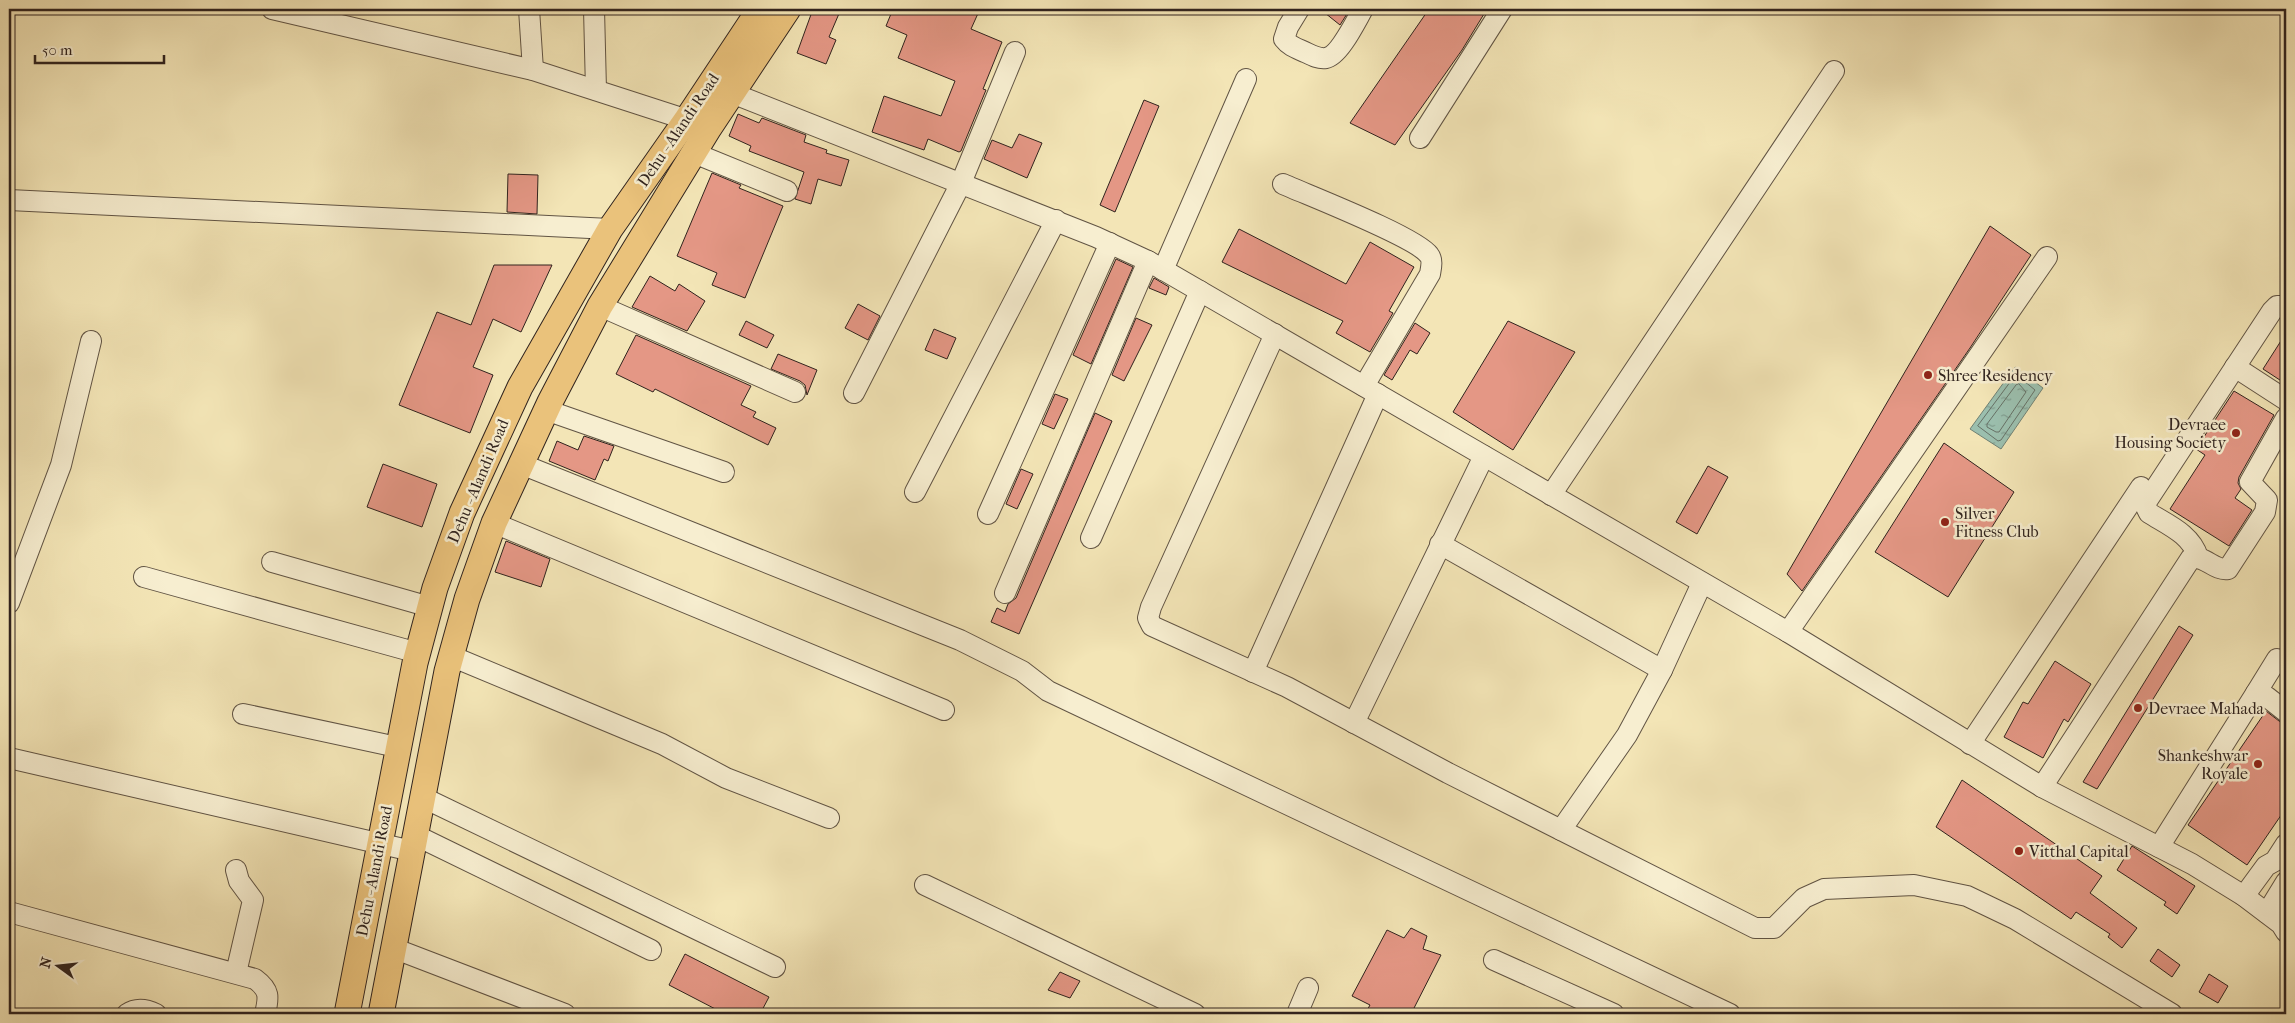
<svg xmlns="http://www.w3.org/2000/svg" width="2295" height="1023" viewBox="0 0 2295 1023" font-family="'IM FELL French Canon',serif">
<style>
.water{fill:url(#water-ripples);stroke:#708174}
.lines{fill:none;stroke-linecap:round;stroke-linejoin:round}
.shore{stroke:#667166;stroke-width:1}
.building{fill:#e49785;stroke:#30231e}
.minor-casing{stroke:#615444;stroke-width:22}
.major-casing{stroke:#30231e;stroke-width:27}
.minor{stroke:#f7eed0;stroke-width:20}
.major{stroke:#eac27b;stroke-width:25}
.poi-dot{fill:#8f2418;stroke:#f7eed0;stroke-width:2}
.labels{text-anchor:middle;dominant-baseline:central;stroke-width:5;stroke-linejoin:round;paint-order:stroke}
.street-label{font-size:16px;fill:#30231e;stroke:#f7eed0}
.poi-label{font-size:16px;fill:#30231e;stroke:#f7eed0;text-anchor:start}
</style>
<defs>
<pattern id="water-ripples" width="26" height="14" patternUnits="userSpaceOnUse" patternTransform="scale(1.25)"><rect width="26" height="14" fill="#9bbfae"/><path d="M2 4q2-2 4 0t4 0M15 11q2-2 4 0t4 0" fill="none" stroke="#7f9b8d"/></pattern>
</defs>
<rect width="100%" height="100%" fill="#f3e5b6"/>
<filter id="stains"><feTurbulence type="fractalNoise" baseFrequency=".004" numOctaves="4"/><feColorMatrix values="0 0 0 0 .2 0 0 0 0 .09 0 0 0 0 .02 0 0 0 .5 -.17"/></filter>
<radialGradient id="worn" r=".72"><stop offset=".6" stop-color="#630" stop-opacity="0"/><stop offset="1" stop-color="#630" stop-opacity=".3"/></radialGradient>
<polygon class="water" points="2015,367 2043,388 2001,449 1970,429"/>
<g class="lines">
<g class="shore">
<polygon points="2015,376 2018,376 2035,390 2001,440 1998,441 1978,426"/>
<polygon points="2019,384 2026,392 1999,432 1996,432 1987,427 1987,424 2016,385"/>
</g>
</g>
<g class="building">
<polygon points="813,9 841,9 829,37 836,40 826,64 797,53"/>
<polygon points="893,9 913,9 927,14 929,9 980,9 971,29 1002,42 983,89 986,90 961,151 959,152 928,139 924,150 872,132 884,96 941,116 955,81 898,58 907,35 886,26"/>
<polygon points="1320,9 1350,9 1340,25"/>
<polygon points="1429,9 1487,9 1462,50 1395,145 1350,123"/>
<polygon points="1144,100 1159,106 1115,212 1100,205"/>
<polygon points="738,114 759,123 762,118 806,135 804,142 827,150 826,153 849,160 841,186 818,179 811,204 795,199 804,172 749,151 751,146 729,136"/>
<polygon points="1019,134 1042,143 1027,178 984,159 992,140 1012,148"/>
<polygon points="712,173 741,185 739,188 783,206 745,298 712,285 717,273 677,256"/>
<polygon points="508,174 538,175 537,214 507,212"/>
<polygon points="1990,226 2031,255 1970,348 1802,591 1787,574"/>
<polygon points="1239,229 1346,284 1370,242 1414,267 1389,311 1393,313 1370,352 1336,333 1343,321 1222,262"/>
<polygon points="1116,259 1133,267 1091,364 1073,355"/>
<polygon points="494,265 552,265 521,332 493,319 473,367 493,375 470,433 399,405 437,312 471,325"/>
<polygon points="650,276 675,291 679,284 705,301 687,331 632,307"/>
<polygon points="1154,278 1169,287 1166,295 1149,288"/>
<polygon points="858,304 880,316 868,340 845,328"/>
<polygon points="1136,318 1152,325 1124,381 1112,375"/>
<polygon points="746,321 774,335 767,348 739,335"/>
<polygon points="1508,321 1575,352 1513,450 1453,412"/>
<polygon points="1415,323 1430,333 1417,354 1410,350 1392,380 1384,375"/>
<polygon points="934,329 956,338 947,359 925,350"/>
<polygon points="2286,333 2286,384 2263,369"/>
<polygon points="636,335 751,386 741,405 756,412 753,417 776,428 768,445 655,389 653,392 616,374"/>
<polygon points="778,354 817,370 807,395 805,385 800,381 771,369"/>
<polygon points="2234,391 2274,415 2239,477 2238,483 2241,489 2235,498 2252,510 2229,546 2170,509 2205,455 2196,449"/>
<polygon points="1055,394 1068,399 1054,429 1042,424"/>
<polygon points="1095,413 1112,421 1019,634 991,622 997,608 1005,612 1008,604 1016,598"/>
<polygon points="584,436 614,446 608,461 604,459 595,480 549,461 557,441 578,450"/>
<polygon points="1944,443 2014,492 1948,597 1875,552"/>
<polygon points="383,464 437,484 422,527 367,507"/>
<polygon points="1708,466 1728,477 1697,534 1676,522"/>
<polygon points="1021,469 1033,474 1017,509 1006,504"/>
<polygon points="506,541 550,559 541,587 495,572"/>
<polygon points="2179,626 2193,635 2097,789 2083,782"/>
<polygon points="2055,661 2091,684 2068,722 2064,719 2043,758 2004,737 2023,702 2028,704"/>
<polygon points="2266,711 2279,721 2286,724 2286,808 2247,865 2188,825"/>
<polygon points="1962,780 2102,876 2090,893 2137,928 2122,948 2108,937 2110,934 2076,912 2071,919 1936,827"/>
<polygon points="2132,846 2195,886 2177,914 2164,905 2166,902 2117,870"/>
<polygon points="1411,928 1427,936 1423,949 1441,955 1411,1014 1365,1014 1370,1005 1352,996 1387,930 1404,938"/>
<polygon points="2158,949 2180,965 2172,977 2150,961"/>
<polygon points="685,954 769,997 760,1014 725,1014 669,985"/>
<polygon points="1060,972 1080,981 1070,998 1048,990"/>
<polygon points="2209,974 2228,986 2218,1003 2199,992"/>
</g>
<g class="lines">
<defs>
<g id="minor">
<polyline points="272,9 533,70 700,124"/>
<polyline points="529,9 533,70"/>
<polyline points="594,9 596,90"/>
<path d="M1299,9L1288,27L1284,39C1290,47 1299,49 1307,53C1313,56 1319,59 1326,58C1339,56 1356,21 1363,9"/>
<polyline points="719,88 1096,237 1148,261 1788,632 2042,787 2192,864 2244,896 2281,924 2286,932"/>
<polyline points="1420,138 1502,9"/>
<polyline points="694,153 787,191"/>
<path d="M1283,184C1310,196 1416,237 1429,255C1433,260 1431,268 1430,274L1364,386"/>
<polyline points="9,200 610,229"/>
<polyline points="1163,270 1246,79"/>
<polyline points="600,306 795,392"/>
<polyline points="1275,334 1151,607 1148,618 1152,626 1287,687 1448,773 1755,928 1774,928 1804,898 1824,889 1914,885 1967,896 2015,919 2172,1014"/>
<polyline points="2235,367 2286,400"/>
<polyline points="854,393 961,183 1015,52"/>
<polyline points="546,410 724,472"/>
<polyline points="521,464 960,640 1022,671 1048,691 1730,1014"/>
<polyline points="915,492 1056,220"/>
<polyline points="1551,495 1834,71"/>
<polyline points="988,514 1110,243"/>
<polyline points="494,523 944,710"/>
<polyline points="1091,538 1200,291"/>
<polyline points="1440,544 1662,670"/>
<path d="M2198,557C2191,534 2168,525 2149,513L2146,507L2147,501L2272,311L2277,306H2286"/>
<polyline points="272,562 430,607"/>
<polyline points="144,577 418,653"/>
<polyline points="1005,593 1148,261"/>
<polyline points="9,603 61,465 91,341"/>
<polyline points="1788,632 2047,257"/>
<polyline points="451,656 662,744 726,778 829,818"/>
<polyline points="1253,672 1378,394"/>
<polyline points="2256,693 2277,659"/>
<polyline points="243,714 397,747"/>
<polyline points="1354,723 1484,456"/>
<polyline points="1970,744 2141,487"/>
<polyline points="9,758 412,851"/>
<path d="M2042,787L2191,558C2205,555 2214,571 2228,569L2265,512L2267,500L2250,482L2286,418"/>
<polyline points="422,797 775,967"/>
<polyline points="1561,830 1627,735 1662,670 1702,583"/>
<polyline points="415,835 651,950"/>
<polyline points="2159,847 2256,693 2267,697 2286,712"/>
<polyline points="236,870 239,881 253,900 236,973"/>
<polyline points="925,885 1195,1014"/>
<polyline points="2244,896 2266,866 2275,861 2286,844"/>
<path d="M9,912L255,979C270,990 269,997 265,1014"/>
<polyline points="2267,913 2286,882"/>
<polyline points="393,948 565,1014"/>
<polyline points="1494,960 1614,1014"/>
<path d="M127,1014C137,1007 146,1009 156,1014"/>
<polyline points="1297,1014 1308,988"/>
</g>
<g id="major">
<polyline points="347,1014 415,663 435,588 462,513 520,387 610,229 687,119 760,9"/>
<polyline points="381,1014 447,671 467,599 494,523 550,402 600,306 709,128 788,9"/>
</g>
</defs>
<use href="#minor" class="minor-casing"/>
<use href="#major" class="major-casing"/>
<use href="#minor" class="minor"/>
<use href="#major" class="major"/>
</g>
<g class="poi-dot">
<circle cx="1928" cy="375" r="5"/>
<circle cx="2236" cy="433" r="5"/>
<circle cx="1945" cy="522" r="5"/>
<circle cx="2138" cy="708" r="5"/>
<circle cx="2258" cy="764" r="5"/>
<circle cx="2019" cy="851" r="5"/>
</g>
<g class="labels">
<g class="street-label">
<text transform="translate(678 130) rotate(-56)">Dehu - Alandi Road</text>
<text transform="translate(478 481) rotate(-67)">Dehu - Alandi Road</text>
<text transform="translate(374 871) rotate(-79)">Dehu - Alandi Road</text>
</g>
<g class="poi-label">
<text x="1938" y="375">Shree Residency</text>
<text x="2226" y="424" text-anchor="end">Devraee<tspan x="2226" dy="18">Housing Society</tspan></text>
<text x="1955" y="513">Silver<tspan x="1955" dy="18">Fitness Club</tspan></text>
<text x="2148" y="708">Devraee Mahada</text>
<text x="2248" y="755" text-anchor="end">Shankeshwar<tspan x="2248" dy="18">Royale</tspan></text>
<text x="2029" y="851">Vitthal Capital</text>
</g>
</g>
<rect width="2295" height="1023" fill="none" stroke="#f3e5b6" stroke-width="30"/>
<rect x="10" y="10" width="2275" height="1003" fill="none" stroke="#30231e" stroke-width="2.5"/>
<rect x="15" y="15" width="2265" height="993" fill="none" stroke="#30231e"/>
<g transform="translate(58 966) rotate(285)" stroke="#f7eed0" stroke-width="4" paint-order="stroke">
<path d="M0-4L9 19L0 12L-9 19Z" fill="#30231e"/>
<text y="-8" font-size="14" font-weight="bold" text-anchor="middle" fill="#30231e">N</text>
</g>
<path d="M35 55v8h129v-8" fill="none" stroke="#30231e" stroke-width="2.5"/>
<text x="42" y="55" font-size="15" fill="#30231e" stroke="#f7eed0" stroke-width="4" paint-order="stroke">50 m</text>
<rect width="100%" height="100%" filter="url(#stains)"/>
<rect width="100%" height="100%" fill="url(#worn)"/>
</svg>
